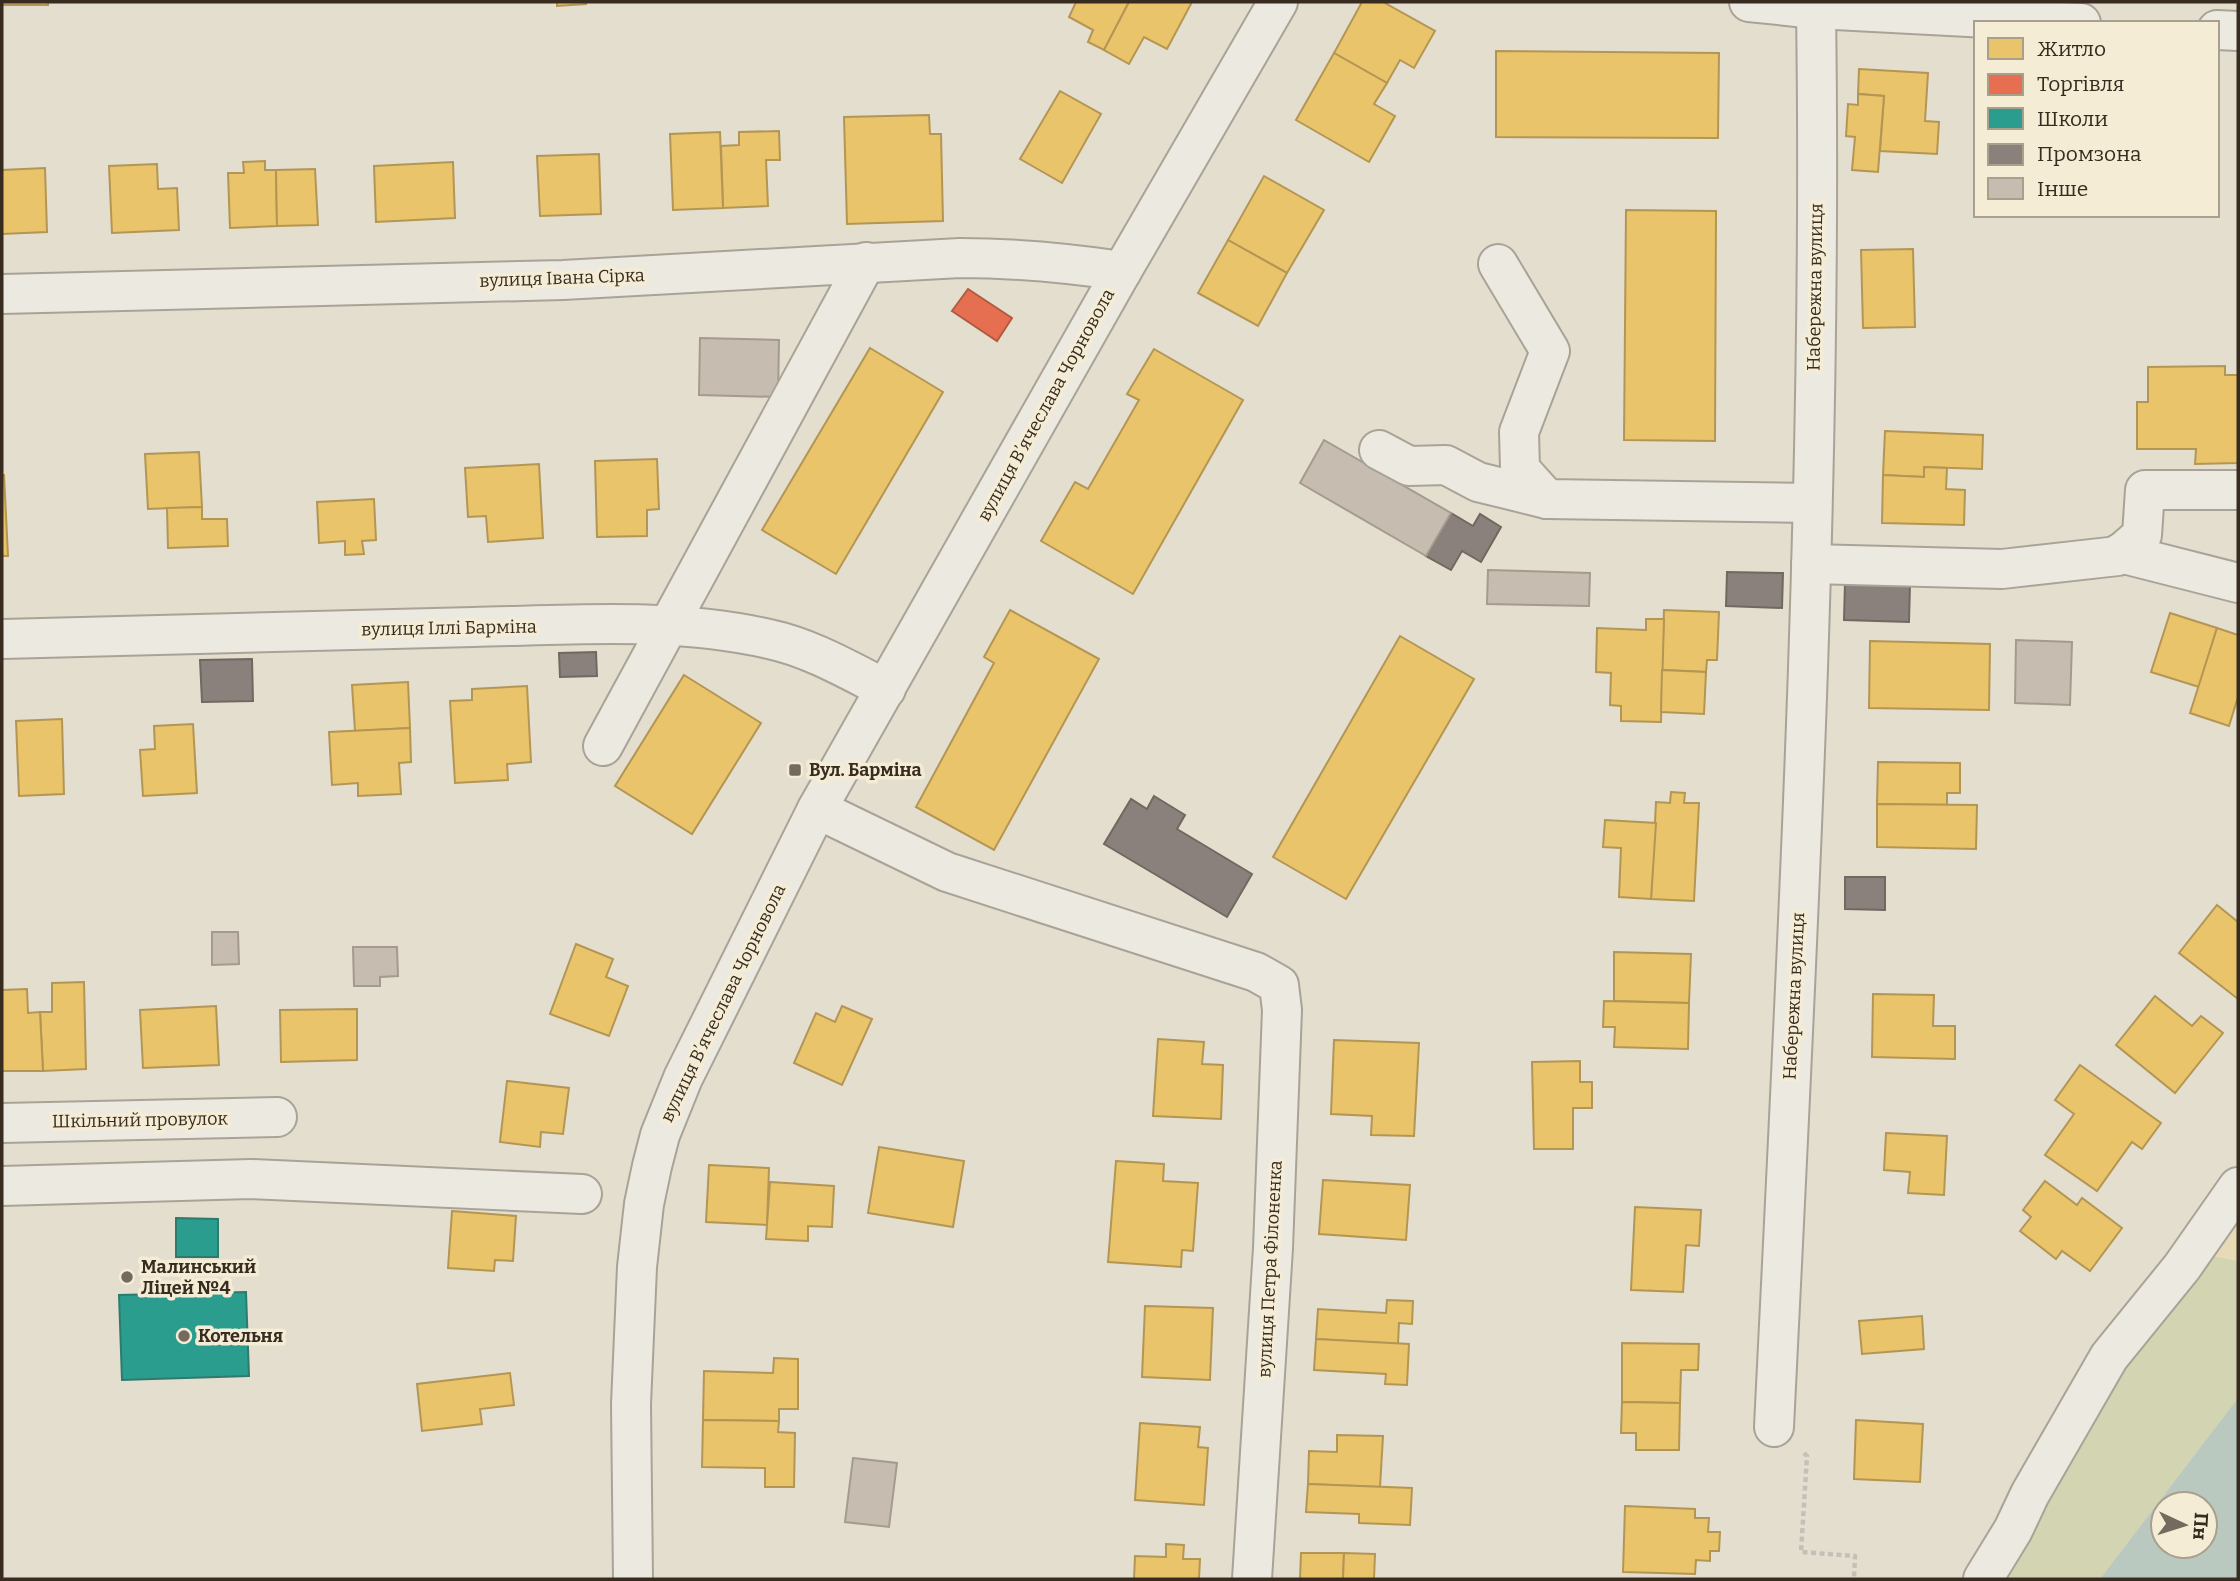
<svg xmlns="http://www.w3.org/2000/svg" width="2240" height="1581" viewBox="0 0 2240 1581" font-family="Bitter,serif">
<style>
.green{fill:#d2d4b2}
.sand{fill:#e6dab7}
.water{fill:#b9c9c0;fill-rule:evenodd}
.homes{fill:#e9c46a;stroke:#b49654;stroke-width:2}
.shops{fill:#e76f51;stroke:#b25b42;stroke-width:2}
.schools{fill:#2a9d8f;stroke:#2e7b6e;stroke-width:2}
.industry{fill:#8a817c;stroke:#716860;stroke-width:2}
.building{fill:#c7bcb0;stroke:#a49a8e;stroke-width:2}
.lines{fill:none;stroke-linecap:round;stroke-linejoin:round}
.minor-casing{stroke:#a9a397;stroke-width:42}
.path{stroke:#c5c0b7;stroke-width:4.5;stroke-dasharray:5 3.5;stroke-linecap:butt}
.minor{stroke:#ece9e0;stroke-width:38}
.poi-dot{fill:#746a5d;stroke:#f4ecd5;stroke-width:2.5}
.labels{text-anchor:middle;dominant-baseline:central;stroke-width:7;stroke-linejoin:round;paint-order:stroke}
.street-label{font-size:18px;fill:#382c20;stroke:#f4ecd5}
.poi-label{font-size:18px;font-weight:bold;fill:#382c20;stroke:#f4ecd5;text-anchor:start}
</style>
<rect width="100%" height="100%" fill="#e4decf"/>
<polygon class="green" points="2198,1253 2238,1261 2238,1398 2100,1579 1976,1579"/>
<polygon class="sand" points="2238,1198 2238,1261 2198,1253"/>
<path class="water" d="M2238,1398V1579H2100ZM2163,1504H2205V1546H2163Z"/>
<g class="homes">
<rect x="2" y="2" width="46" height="3"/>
<polygon points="557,2 586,2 586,4 557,6"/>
<polygon points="1076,2 1129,2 1104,50 1088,42 1093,30 1069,17"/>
<polygon points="1129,2 1192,2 1167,49 1144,37 1129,64 1104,50"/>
<polygon points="1362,2 1383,2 1435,31 1414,68 1400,60 1387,83 1334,53"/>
<polygon points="1496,51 1719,53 1718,138 1496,137"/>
<polygon points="1334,53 1387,83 1374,104 1395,116 1369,162 1296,120"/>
<polygon points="1859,69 1928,73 1925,121 1939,122 1937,154 1880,151 1884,96 1858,94"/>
<polygon points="1060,91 1101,114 1062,183 1020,159"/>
<polygon points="1858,94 1884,96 1878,172 1852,170 1855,137 1846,136 1848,104 1858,105"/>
<polygon points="929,115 930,134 941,134 943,221 847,224 844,117"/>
<polygon points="779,131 780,160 766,160 768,206 723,208 721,146 739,145 739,132"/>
<polygon points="720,132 723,208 673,210 670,134"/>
<polygon points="599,154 601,214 540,216 537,156"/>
<polygon points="265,161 265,170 276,170 277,226 230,228 228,173 244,173 243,162"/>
<polygon points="453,162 455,218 376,222 374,166"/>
<polygon points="157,164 158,189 177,188 179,230 112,233 109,166"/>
<polygon points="45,168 47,232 2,234 2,170"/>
<polygon points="315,169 318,225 277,226 276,170"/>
<polygon points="1264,176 1324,210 1287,273 1228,240"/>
<polygon points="1626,210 1716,211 1715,441 1624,440"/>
<polygon points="1228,240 1287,273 1258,326 1198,293"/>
<polygon points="1913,249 1915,327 1863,328 1861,250"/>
<polygon points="870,348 943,392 836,574 762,530"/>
<polygon points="1154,349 1243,400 1133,594 1041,541 1075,482 1088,489 1139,400 1127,394"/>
<polygon points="2225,366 2225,375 2238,375 2238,463 2195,464 2196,449 2137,449 2137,402 2148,402 2148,367"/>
<polygon points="1885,431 1983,435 1982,469 1924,467 1924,477 1883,475"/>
<polygon points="199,452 202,507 148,509 145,454"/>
<polygon points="657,459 659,509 647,510 647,536 597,537 595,461"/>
<polygon points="539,464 543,538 488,542 486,516 468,517 465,468"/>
<polygon points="1924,467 1947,468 1946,489 1965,490 1964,525 1882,523 1883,475 1924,477"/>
<polygon points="2,475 4,475 8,556 2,556"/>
<polygon points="374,499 376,540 362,541 364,554 345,555 345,541 319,543 317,502"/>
<polygon points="202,507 202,519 227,519 228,546 168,548 167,508"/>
<polygon points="1010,610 1099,659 994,850 916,807 994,663 984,657"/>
<polygon points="1664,610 1719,612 1717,660 1707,660 1706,672 1662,670"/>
<polygon points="2170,613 2217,628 2199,687 2151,672"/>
<polygon points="1646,619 1664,619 1661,722 1621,721 1621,706 1610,705 1611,673 1596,672 1597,628 1646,630"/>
<polygon points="2217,628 2238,635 2238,697 2229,726 2190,713"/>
<polygon points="1400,636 1474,679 1346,899 1273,857"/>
<polygon points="1870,641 1990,644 1989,710 1869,708"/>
<polygon points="1662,670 1706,672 1704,714 1661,712"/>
<polygon points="684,675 761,723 692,834 615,786"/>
<polygon points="408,682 410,728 355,731 352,685"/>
<polygon points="527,686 531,762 507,764 508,780 455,783 450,701 472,700 472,689"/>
<polygon points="62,719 64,794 19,796 16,721"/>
<polygon points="193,724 197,793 143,796 140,750 155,749 154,726"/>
<polygon points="410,728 411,762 399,763 401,794 358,796 358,783 332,785 329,732"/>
<polygon points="1878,762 1960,763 1960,793 1947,793 1947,805 1877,804"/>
<polygon points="1671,792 1685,793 1684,803 1699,803 1694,901 1651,899 1656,802 1670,803"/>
<polygon points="1877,804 1977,805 1976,849 1877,847"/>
<polygon points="1605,820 1656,823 1651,899 1619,897 1621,848 1603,847"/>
<polygon points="2217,905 2238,922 2238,999 2179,953"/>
<polygon points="576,944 613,959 606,977 628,986 609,1036 550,1014"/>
<polygon points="1614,952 1691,954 1689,1003 1614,1001"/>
<polygon points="84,982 86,1069 43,1071 40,1012 52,1012 52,983"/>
<polygon points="27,989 28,1013 40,1012 43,1071 2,1071 2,990"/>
<polygon points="1873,994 1934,995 1933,1026 1955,1026 1955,1059 1872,1057"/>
<polygon points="2155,996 2192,1026 2201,1016 2223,1033 2175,1093 2116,1045"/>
<polygon points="1604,1001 1689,1003 1688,1049 1614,1047 1615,1027 1603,1027"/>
<polygon points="216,1006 219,1065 143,1068 140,1010"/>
<polygon points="842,1006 872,1019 842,1085 794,1063 816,1013 835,1022"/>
<polygon points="357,1009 357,1060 281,1062 280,1010"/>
<polygon points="1158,1039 1204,1042 1202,1064 1223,1065 1221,1119 1153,1116"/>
<polygon points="1334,1040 1419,1043 1414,1136 1371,1135 1372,1116 1331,1114"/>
<polygon points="1580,1061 1580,1082 1592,1082 1592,1108 1573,1108 1573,1149 1534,1149 1532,1062"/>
<polygon points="2080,1065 2161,1123 2142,1149 2132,1142 2097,1191 2045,1155 2074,1114 2055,1100"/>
<polygon points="507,1081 569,1088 563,1134 541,1132 540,1147 500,1142"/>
<polygon points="1886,1133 1947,1136 1944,1195 1908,1193 1910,1172 1884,1170"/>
<polygon points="879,1147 964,1161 953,1227 868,1213"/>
<polygon points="1116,1161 1164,1164 1163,1181 1198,1183 1193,1251 1182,1250 1181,1267 1108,1262"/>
<polygon points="709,1165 769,1168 767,1225 706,1222"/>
<polygon points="1323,1180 1410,1185 1406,1240 1319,1234"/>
<polygon points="2045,1181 2077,1205 2082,1198 2122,1228 2090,1271 2062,1251 2056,1259 2020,1231 2031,1217 2023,1210"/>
<polygon points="770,1182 834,1186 832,1227 808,1226 808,1241 766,1239"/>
<polygon points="1635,1207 1701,1210 1699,1246 1686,1245 1683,1292 1631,1290"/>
<polygon points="452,1211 516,1216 513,1261 495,1260 494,1271 448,1268"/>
<polygon points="1387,1300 1413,1301 1412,1324 1399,1323 1398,1344 1316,1339 1318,1309 1386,1313"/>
<polygon points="1145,1306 1213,1308 1210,1380 1142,1377"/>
<polygon points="1922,1316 1924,1349 1862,1354 1859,1321"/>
<polygon points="1316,1339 1409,1344 1407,1385 1385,1384 1386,1374 1314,1370"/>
<polygon points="1622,1343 1699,1344 1698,1370 1681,1370 1680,1403 1622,1402"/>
<polygon points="774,1358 798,1359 798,1409 779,1409 779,1421 703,1420 704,1371 773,1373"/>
<polygon points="510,1373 514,1405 480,1409 482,1424 422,1431 417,1384"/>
<polygon points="1622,1402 1680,1403 1679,1450 1636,1450 1636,1433 1621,1433"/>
<polygon points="703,1420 779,1421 778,1432 795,1433 794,1487 765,1487 765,1468 702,1467"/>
<polygon points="1856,1420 1923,1424 1920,1482 1854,1479"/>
<polygon points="1140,1423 1200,1427 1198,1447 1208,1448 1204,1505 1135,1500"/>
<polygon points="1337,1435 1383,1436 1380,1487 1308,1484 1309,1451 1337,1452"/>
<polygon points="1308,1484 1412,1488 1410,1525 1359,1523 1359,1514 1306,1512"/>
<polygon points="1625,1506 1695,1509 1695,1518 1709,1518 1708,1532 1720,1532 1719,1551 1710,1551 1710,1561 1696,1560 1695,1574 1623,1572"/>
<polygon points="1166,1544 1184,1545 1183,1559 1200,1559 1199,1579 1134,1579 1135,1556 1166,1557"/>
<polygon points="1301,1553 1344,1553 1343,1579 1300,1579"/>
<polygon points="1344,1553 1375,1554 1374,1579 1343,1579"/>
</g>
<polygon class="shops" points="968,289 1012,318 997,341 952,311"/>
<g class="schools">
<polygon points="176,1218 218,1219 218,1257 176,1257"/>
<polygon points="246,1292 249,1376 122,1380 119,1295"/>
</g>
<g class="industry">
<polygon points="1451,513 1473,526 1480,514 1501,527 1481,562 1462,551 1451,570 1426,556"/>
<polygon points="1727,572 1783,573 1782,608 1726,606"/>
<polygon points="1845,582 1910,584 1909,622 1844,620"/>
<polygon points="596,652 597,676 560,677 559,653"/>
<polygon points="252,659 253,701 202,702 200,660"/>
<polygon points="1154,796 1185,815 1177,829 1252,874 1227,917 1104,844 1131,799 1147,809"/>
<polygon points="1845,877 1885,877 1885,910 1845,909"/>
</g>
<g class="building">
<polygon points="700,338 779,340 778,397 699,395"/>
<polygon points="1324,440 1451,513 1426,556 1300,483"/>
<polygon points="1488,570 1590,573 1589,606 1487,604"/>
<polygon points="2016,640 2072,642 2070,705 2015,703"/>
<polygon points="212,932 238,932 239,964 212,965"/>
<polygon points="353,947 397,947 398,976 380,977 380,986 354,986"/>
<polygon points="853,1458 897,1463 889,1527 845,1522"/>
</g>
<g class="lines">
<defs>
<g id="minor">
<polyline points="1749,2 1816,9 2081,23"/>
<polyline points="2217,30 2238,31"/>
<polyline points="1498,264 1550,351 1519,432 1520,469 1547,499"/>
<path d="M2,294L563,280L960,258C1015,258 1067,263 1122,271"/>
<polyline points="1379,450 1409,466 1446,465 1478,482 1547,499 1811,503"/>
<polyline points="2120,553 2238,583"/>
<polyline points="1811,564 2002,569 2118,556 2142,535 2145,490 2238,490"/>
<path d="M2,639C159,636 316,630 473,627C572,625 672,617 769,639C811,648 848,670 886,689"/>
<polyline points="603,746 866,262"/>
<polyline points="817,809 947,872 1256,972 1279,985 1282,1010 1273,1248 1252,1579"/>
<polyline points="2,1123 277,1117"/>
<polyline points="2,1186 251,1179 582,1194"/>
<path d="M1774,1427C1797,955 1823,482 1816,9"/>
<polyline points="633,1579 631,1404 637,1267 644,1204 652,1166 660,1135 683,1078 817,809 1122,271 1278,2"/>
<polyline points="1983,1579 2013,1530 2030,1494 2109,1357 2182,1267 2238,1187"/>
</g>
</defs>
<use href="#minor" class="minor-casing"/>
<polyline class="path" points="1804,1453 1807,1456 1801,1552 1855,1556 1854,1579"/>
<use href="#minor" class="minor"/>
</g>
<g class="poi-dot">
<rect x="788" y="763" width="14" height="14" rx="3.5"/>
<circle cx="127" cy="1277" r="7"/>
<circle cx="184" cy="1336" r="7"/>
</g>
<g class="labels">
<g class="street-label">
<text transform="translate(562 278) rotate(-2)">вулиця Івана Сірка</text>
<text transform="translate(1815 287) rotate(-89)">Набережна вулиця</text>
<text transform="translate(1046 405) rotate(-61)">вулиця Вʼячеслава Чорновола</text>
<text transform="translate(449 628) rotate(-1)">вулиця Іллі Барміна</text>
<text transform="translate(1794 996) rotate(-87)">Набережна вулиця</text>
<text transform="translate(723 1003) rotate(-64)">вулиця Вʼячеслава Чорновола</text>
<text transform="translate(140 1120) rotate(-1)">Шкільний провулок</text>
<text transform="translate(1270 1269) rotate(-87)">вулиця Петра Філоненка</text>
</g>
<g class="poi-label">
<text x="809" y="770">Вул. Барміна</text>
<text x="141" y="1267">Малинський<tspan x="141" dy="21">Ліцей №4</tspan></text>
<text x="198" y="1336">Котельня</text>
</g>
</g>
<rect width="2240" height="1581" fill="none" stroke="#382c20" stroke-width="7"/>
<rect x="1974" y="21" width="245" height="196" fill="#f4ecd5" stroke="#a99f8d" stroke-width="2"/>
<rect x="1988" y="38" width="35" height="21" fill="#e9c46a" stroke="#a99f8d" stroke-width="2"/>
<text x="2037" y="56" font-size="21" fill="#382c20">Житло</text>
<rect x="1988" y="74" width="35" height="21" fill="#e76f51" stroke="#a99f8d" stroke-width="2"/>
<text x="2037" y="91" font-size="21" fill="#382c20">Торгівля</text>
<rect x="1988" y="108" width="35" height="21" fill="#2a9d8f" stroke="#a99f8d" stroke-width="2"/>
<text x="2037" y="126" font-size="21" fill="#382c20">Школи</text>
<rect x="1988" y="144" width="35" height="21" fill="#8a817c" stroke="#a99f8d" stroke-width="2"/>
<text x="2037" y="161" font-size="21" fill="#382c20">Промзона</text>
<rect x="1988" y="178" width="35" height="21" fill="#c7bcb0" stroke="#a99f8d" stroke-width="2"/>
<text x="2037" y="196" font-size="21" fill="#382c20">Інше</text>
<g transform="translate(2184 1525) rotate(94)"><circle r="33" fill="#f4ecd5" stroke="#a99f8d" stroke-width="2"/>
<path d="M0-5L12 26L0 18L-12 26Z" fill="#746a5d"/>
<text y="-10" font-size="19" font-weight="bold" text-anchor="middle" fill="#382c20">Пн</text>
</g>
</svg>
